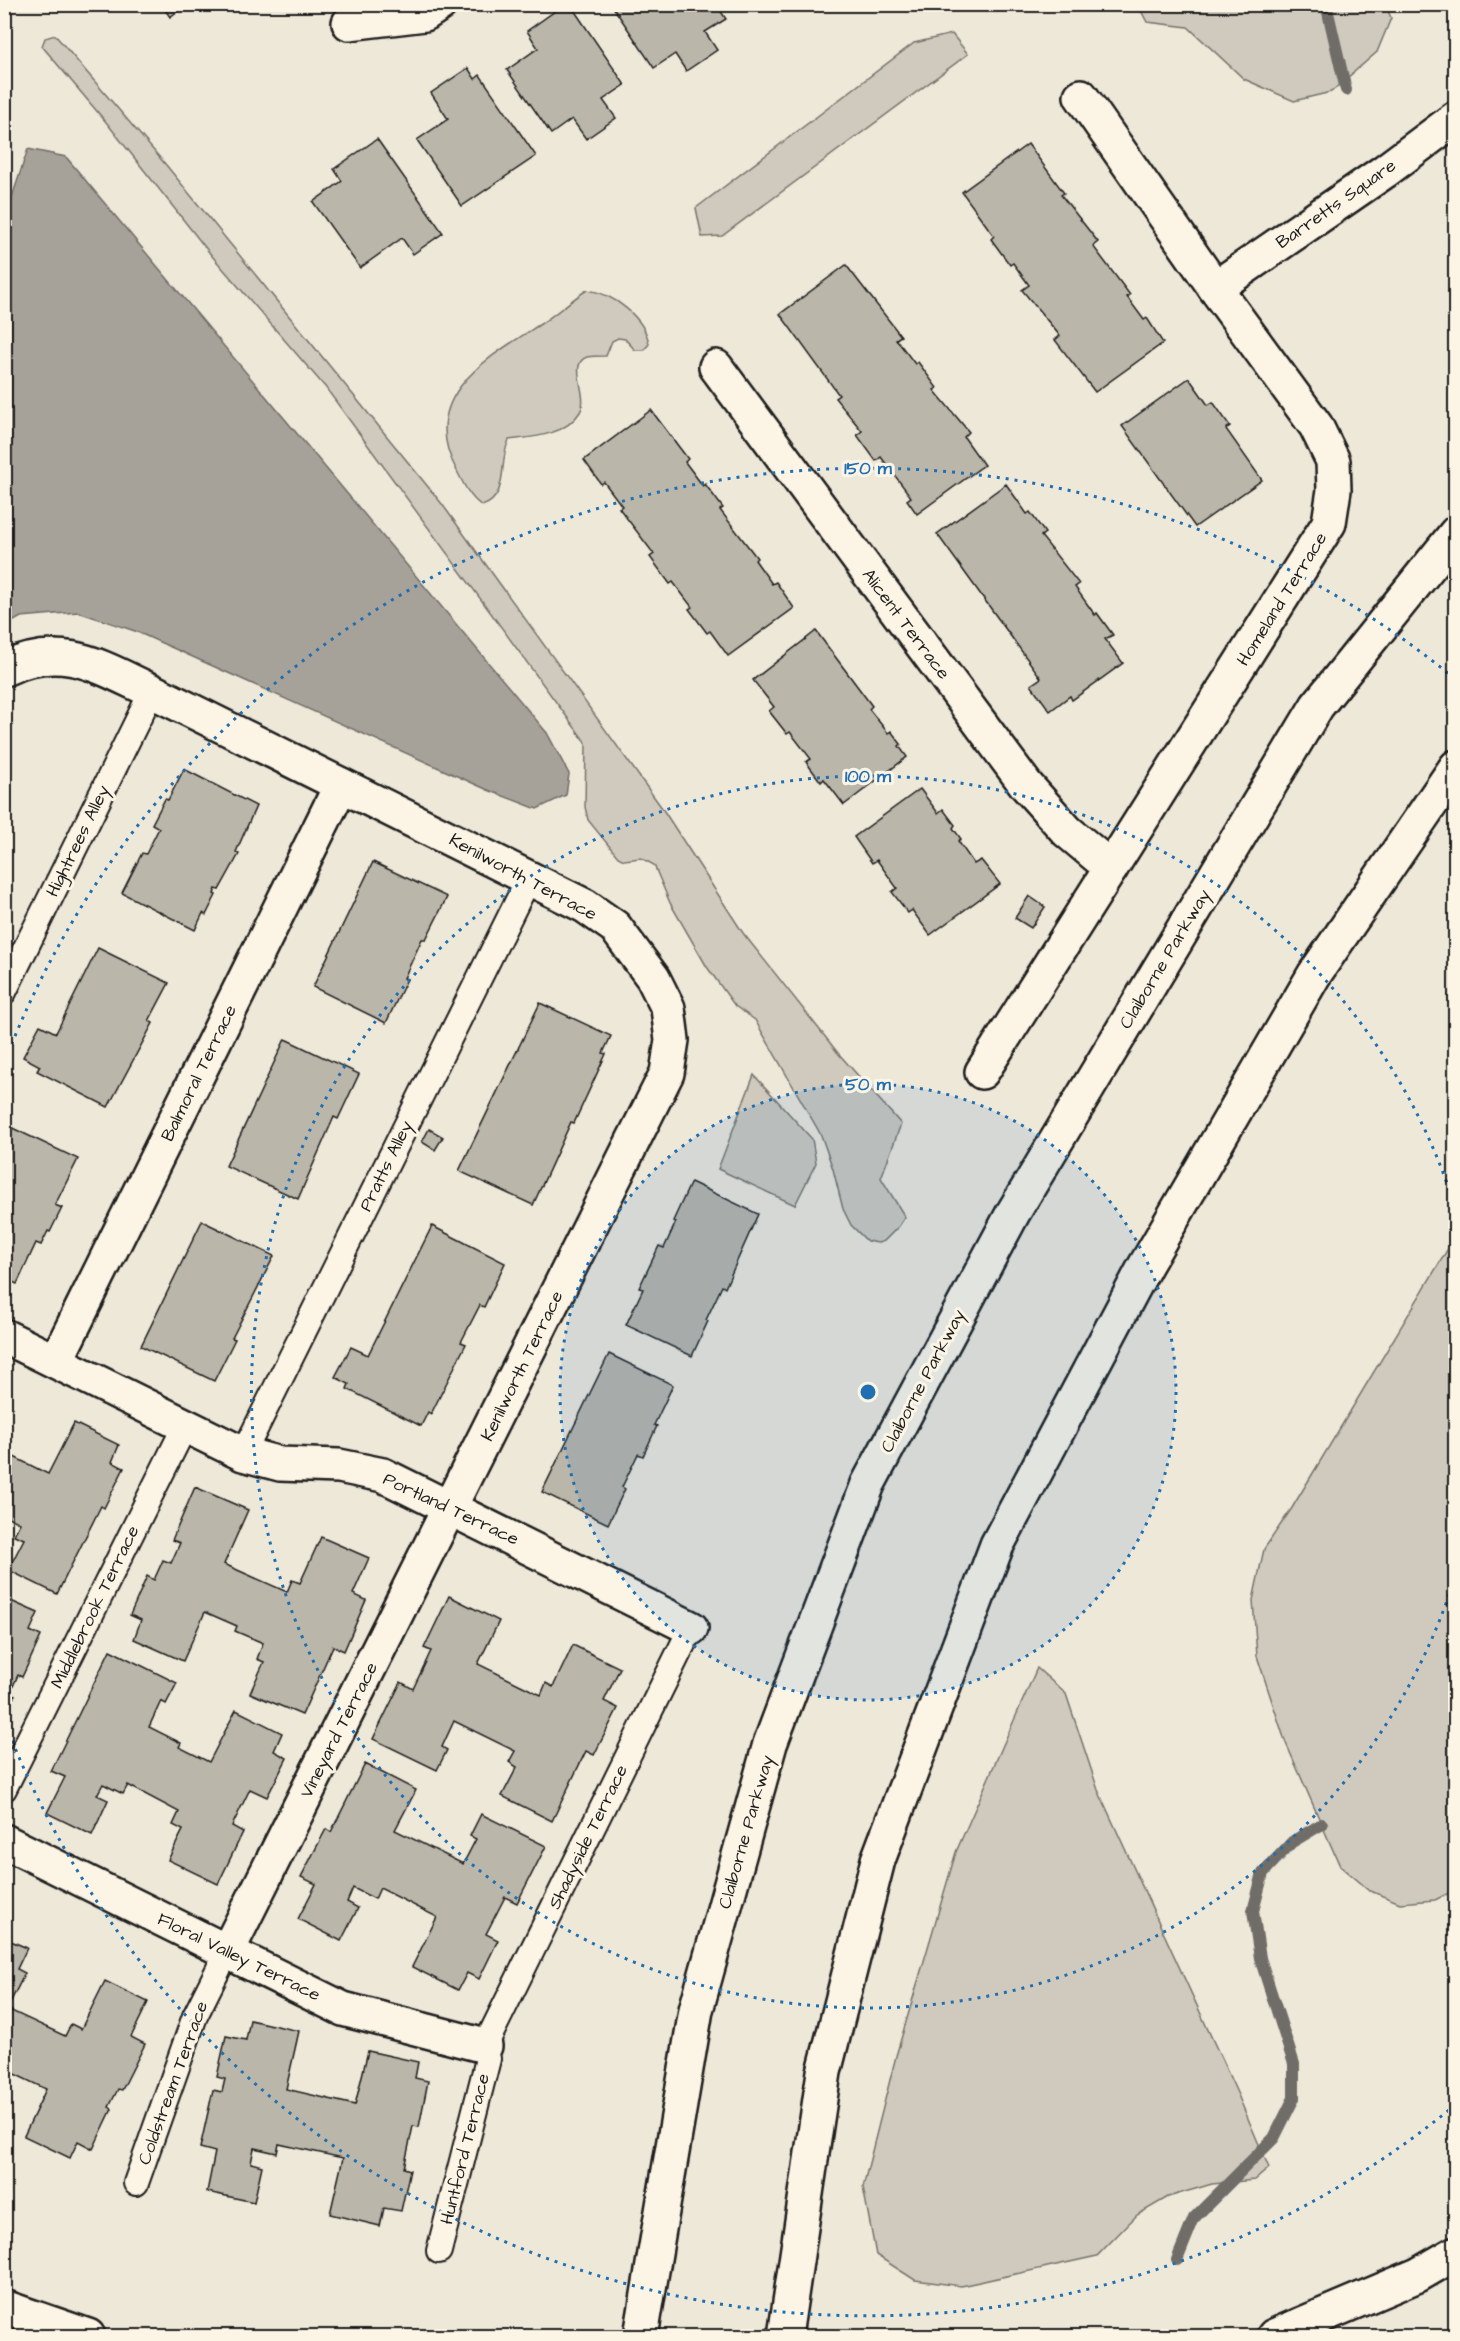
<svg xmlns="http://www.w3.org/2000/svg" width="1460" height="2341" viewBox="0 0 1460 2341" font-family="'Architects Daughter',sans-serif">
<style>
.green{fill:#cfcabd;stroke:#76736c;stroke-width:1.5}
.water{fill:#a7a299;stroke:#6f6c67;stroke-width:1.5}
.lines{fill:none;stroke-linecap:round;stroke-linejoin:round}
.stream{stroke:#6f6c67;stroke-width:12}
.building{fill:#bab6aa;stroke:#1c1c1c;stroke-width:1.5}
.lane-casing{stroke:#1c1c1c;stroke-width:28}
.street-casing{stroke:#1c1c1c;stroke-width:38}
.secondary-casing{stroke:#1c1c1c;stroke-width:38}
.lane{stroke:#fcf5e5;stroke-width:24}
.street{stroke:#fcf5e5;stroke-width:33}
.secondary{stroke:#fcf5e5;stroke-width:33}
.ring{fill:none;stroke:#1f6fb2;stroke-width:3;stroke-dasharray:3 6}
.labels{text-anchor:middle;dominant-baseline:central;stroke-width:6;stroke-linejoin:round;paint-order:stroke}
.street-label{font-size:18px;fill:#1c1c1c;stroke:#fcf5e5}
.centre{fill:#1f6fb2;stroke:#fcf5e5;stroke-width:3}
.ring-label{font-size:18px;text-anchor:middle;font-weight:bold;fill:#1f6fb2;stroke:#fcf5e5;stroke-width:6;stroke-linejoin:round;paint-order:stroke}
</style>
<rect width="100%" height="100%" fill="#eee8d9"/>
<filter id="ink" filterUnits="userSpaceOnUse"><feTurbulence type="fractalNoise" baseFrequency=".0167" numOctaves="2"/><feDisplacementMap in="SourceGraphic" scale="12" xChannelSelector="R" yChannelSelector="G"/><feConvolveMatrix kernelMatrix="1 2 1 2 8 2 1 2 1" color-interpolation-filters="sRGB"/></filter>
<g filter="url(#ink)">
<g class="green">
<polygon points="1138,5 1386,5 1391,18 1377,52 1331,92 1294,101 1244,79 1188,27 1147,22"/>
<polygon points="952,34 968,54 722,236 702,237 696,208 914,43"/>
<polygon points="55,35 166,165 442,504 662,808 743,933 838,1053 901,1124 881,1178 905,1217 899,1226 884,1241 878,1243 867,1241 851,1225 843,1209 833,1169 821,1135 755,1020 735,1006 707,967 670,903 654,865 641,858 624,860 618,857 588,820 585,807 586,743 326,388 212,256 106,122 42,46 45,38"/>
<path d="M587,290C613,293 645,318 649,344L644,350H635L625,339L618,338L612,341L606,356C600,356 593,356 587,357C567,364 590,396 580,412C565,436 533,437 509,440C498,461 510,497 482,506C469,497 463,483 456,469C417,396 489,357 542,323C557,313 571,300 587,290Z"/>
<polygon points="754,1075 812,1139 816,1163 795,1205 718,1169"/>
<polygon points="1455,1237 1455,1890 1435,1900 1400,1903 1368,1890 1340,1866 1285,1741 1257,1656 1253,1600 1264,1549 1292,1508"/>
<polygon points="1037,1668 1066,1694 1098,1790 1238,2095 1269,2168 1255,2180 1212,2184 1168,2197 1137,2215 1097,2256 961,2286 915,2280 876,2255 863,2187 896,2056 956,1852"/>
</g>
<polygon class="water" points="28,149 66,157 547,733 569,774 566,795 537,809 488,790 135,631 78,612 21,617 5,626 5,218"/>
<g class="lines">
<g class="stream">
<polyline points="1326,4 1346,90"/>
<polyline points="1177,2260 1194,2218 1274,2138 1294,2098 1294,2064 1260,1958 1253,1911 1263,1873 1292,1842 1322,1824"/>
</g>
</g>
<g class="building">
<polygon points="161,4 187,4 170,17"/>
<polygon points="565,4 570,4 625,85 603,100 616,118 586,139 572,119 551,134 507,70 538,48 527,31"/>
<polygon points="611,4 716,4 726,19 705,32 717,50 686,71 675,54 654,68"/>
<polygon points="468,68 475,79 480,75 536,156 462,206 417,140 448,119 431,93"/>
<polygon points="377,139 443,233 413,254 402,238 360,268 313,202 342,181 334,169"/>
<polygon points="1028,144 1064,193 1061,195 1098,242 1093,246 1130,295 1127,297 1144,320 1147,318 1163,343 1095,392 1055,340 1060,336 1022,290 1029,285 1013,263 1010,265 991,239 994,236 962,192"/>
<polygon points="846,265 901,336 896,339 915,364 918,362 937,388 934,390 969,432 964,437 984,465 917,514 907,500 911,497 881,457 876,461 857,435 862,431 835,398 839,395 780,314"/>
<polygon points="1189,378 1208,405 1213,402 1230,426 1226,429 1262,480 1195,527 1122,426"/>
<polygon points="651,410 688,459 685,462 703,486 705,484 723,508 720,510 757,558 755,560 772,584 776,582 794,608 728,656 710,631 707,633 689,609 692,607 673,582 670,584 650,557 654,554 619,508 622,506 604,482 601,484 584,460"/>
<polygon points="1006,484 1027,514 1030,512 1045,533 1041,536 1079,584 1075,587 1095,615 1097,613 1113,635 1105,639 1123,663 1072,700 1070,696 1050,711 1031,685 1041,678 937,534"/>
<polygon points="816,631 872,706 869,709 888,733 891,731 901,744 899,746 907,757 844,805 824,779 821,782 806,762 811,759 790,732 787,734 769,711 774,707 753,680"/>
<polygon points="184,769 256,806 236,852 239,854 219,890 216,889 214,894 216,895 206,915 203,913 195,930 122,893 142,853 146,854 159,828 152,824 165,799 168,800"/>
<polygon points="920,789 938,813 943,809 955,825 953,828 961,839 958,841 974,864 981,860 1000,884 930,935 912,910 908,913 892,892 897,888 877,860 872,863 854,837"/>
<polygon points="373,862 447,897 426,939 422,939 404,978 407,979 386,1023 313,987"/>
<polygon points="1029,896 1045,907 1031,928 1015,918"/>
<polygon points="98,948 169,983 149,1021 153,1023 108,1107 37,1071 40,1066 23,1057 40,1025 56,1033"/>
<polygon points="540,1003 611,1036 603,1053 606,1054 574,1123 571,1122 533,1205 459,1171"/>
<polygon points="285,1039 359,1074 338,1119 334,1117 298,1199 226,1166"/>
<polygon points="6,1125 78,1159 55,1205 62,1208 50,1232 48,1231 41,1245 36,1243 17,1284 4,1278 4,1128"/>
<polygon points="429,1129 443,1137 435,1150 422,1142"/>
<polygon points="691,1182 758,1214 725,1288 722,1286 706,1320 708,1321 692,1356 626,1325 643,1289 639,1288 659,1246 664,1248 676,1222 673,1221"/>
<polygon points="202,1221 274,1256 232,1338 235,1339 214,1381 141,1346"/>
<polygon points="432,1226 505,1263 484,1307 480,1305 461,1342 466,1344 431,1414 428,1412 421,1426 347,1389 349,1384 335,1377 351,1347 368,1355"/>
<polygon points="609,1354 673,1385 654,1425 657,1426 643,1456 638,1454 622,1487 625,1489 608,1524 542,1492"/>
<polygon points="4,1389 11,1392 4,1406"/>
<polygon points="74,1423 119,1445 112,1462 124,1468 104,1508 101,1506 57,1594 8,1570 24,1539 14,1535 20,1523 4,1515 4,1452 48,1474"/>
<polygon points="195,1487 248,1510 224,1564 287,1592 292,1580 300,1583 321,1537 369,1558 353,1594 366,1600 344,1651 333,1646 302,1715 250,1693 264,1662 257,1659 263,1643 235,1631 237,1626 205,1612 183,1661 134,1639 141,1620 130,1615 147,1576 154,1580 163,1560 171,1563 180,1543 172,1540"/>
<polygon points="449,1596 499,1621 478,1664 541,1695 546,1683 553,1687 573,1645 620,1668 604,1701 618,1708 594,1755 586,1751 552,1821 502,1796 517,1767 509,1762 515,1751 454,1721 442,1747 447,1750 437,1770 373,1739 401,1682 413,1689 431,1651 424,1648"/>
<polygon points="4,1598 38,1613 30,1631 41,1636 22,1677 18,1675 10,1693 15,1695 4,1718"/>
<polygon points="110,1650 177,1683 166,1704 161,1701 149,1727 181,1743 179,1747 209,1762 236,1710 282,1733 274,1751 287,1758 267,1797 250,1789 232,1826 243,1832 218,1884 168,1860 183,1830 173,1825 179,1812 128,1785 123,1794 103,1784 97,1795 108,1800 92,1835 47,1813 65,1777 51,1771"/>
<polygon points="365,1764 416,1790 395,1830 463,1864 476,1839 470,1836 481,1814 546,1846 517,1903 505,1897 486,1934 498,1940 479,1979 467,1973 458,1990 412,1967 437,1917 380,1888 375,1899 353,1888 347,1902 358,1908 341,1941 298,1919 316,1884 301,1877 326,1829 331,1832"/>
<polygon points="4,1938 27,1948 17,1969 25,1973 7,2009 65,2036 71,2024 81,2029 105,1981 148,2002 131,2037 145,2044 122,2090 118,2089 109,2107 112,2109 93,2149 78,2141 70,2158 24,2136 46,2089 4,2069"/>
<polygon points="250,2020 299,2031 286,2089 355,2105 368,2051 418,2062 415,2078 428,2081 419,2127 413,2126 404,2168 410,2170 401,2211 384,2208 380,2226 330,2214 343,2158 279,2144 277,2153 254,2148 251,2163 262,2166 254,2202 207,2192 215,2152 200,2148 213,2090 222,2092 225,2079 217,2077 226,2036 246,2040"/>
</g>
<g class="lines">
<defs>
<g id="lane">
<polyline points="4,992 152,691"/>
<polyline points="243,1454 529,878"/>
<polyline points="4,1789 185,1426"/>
<polyline points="136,2183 195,2016 227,1952"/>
<polyline points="439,2251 488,2059 485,2046 691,1628"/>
</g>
<g id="street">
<polyline points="349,23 425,14 440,4"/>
<polyline points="1215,288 1385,171 1456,118"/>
<polyline points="716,367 1026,785 1067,831 1111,868"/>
<path d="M4,669C63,641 100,667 152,691L585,906L615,927L653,978L668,1008L672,1040L667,1073L227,1952"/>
<polyline points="982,1072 1329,523 1334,490 1333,461 1316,426 1215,288 1081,96"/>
<polyline points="4,1336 243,1454 280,1464 339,1466 383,1475 691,1628"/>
<polyline points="56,1361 341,785"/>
<polyline points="4,1841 343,2009 485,2046"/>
</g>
<g id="secondary">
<polyline points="4,2307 88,2336"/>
<polyline points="641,2336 696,2010 770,1744 868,1484 1013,1213 1317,706 1456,533"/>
<polyline points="785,2336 824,2072 878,1860 997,1545 1145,1266 1314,975 1456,767"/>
<polyline points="1274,2336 1418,2275 1456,2253"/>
</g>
</defs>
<use href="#lane" class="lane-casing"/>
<use href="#street" class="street-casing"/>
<use href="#secondary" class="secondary-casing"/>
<use href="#lane" class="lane"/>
<use href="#street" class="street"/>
<use href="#secondary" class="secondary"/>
</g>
</g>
<circle cx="868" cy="1392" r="308" fill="#1f6fb2" fill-opacity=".12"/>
<g class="ring">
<circle cx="868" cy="1392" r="308"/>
<path d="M1455 1577A616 616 0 1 1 1455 1207"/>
<path d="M1449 2110A924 924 0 0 1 5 1723M5 1061A924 924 0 0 1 1449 674"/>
</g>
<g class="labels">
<g class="street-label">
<text transform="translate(1336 204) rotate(-35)">Barretts Square</text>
<text transform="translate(1282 599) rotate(-58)">Homeland Terrace</text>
<text transform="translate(906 624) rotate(53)">Alicent Terrace</text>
<text transform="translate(78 841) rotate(-64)">Hightrees Alley</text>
<text transform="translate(523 877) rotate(28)">Kenilworth Terrace</text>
<text transform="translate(1165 959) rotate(-59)">Claiborne Parkway</text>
<text transform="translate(199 1073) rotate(-64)">Balmoral Terrace</text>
<text transform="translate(386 1166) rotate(-64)">Pratts Alley</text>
<text transform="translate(522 1366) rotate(-64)">Kenilworth Terrace</text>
<text transform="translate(923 1381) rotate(-62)">Claiborne Parkway</text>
<text transform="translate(451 1509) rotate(25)">Portland Terrace</text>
<text transform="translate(95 1607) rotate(-64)">Middlebrook Terrace</text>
<text transform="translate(339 1730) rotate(-63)">Vineyard Terrace</text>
<text transform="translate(746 1832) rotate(-74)">Claiborne Parkway</text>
<text transform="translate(588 1837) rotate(-64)">Shadyside Terrace</text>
<text transform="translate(239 1957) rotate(26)">Floral Valley Terrace</text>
<text transform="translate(173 2083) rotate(-70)">Coldstream Terrace</text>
<text transform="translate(465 2149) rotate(-76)">Huntford Terrace</text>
</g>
</g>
<circle cx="868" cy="1392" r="9" class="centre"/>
<g class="ring-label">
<text x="868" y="474">150 m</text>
<text x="868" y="782">100 m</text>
<text x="868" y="1090">50 m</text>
</g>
<rect width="1460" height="2341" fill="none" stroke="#fcf5e5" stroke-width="24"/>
<rect x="12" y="12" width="1436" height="2317" fill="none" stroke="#1c1c1c" stroke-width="2" filter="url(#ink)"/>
</svg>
